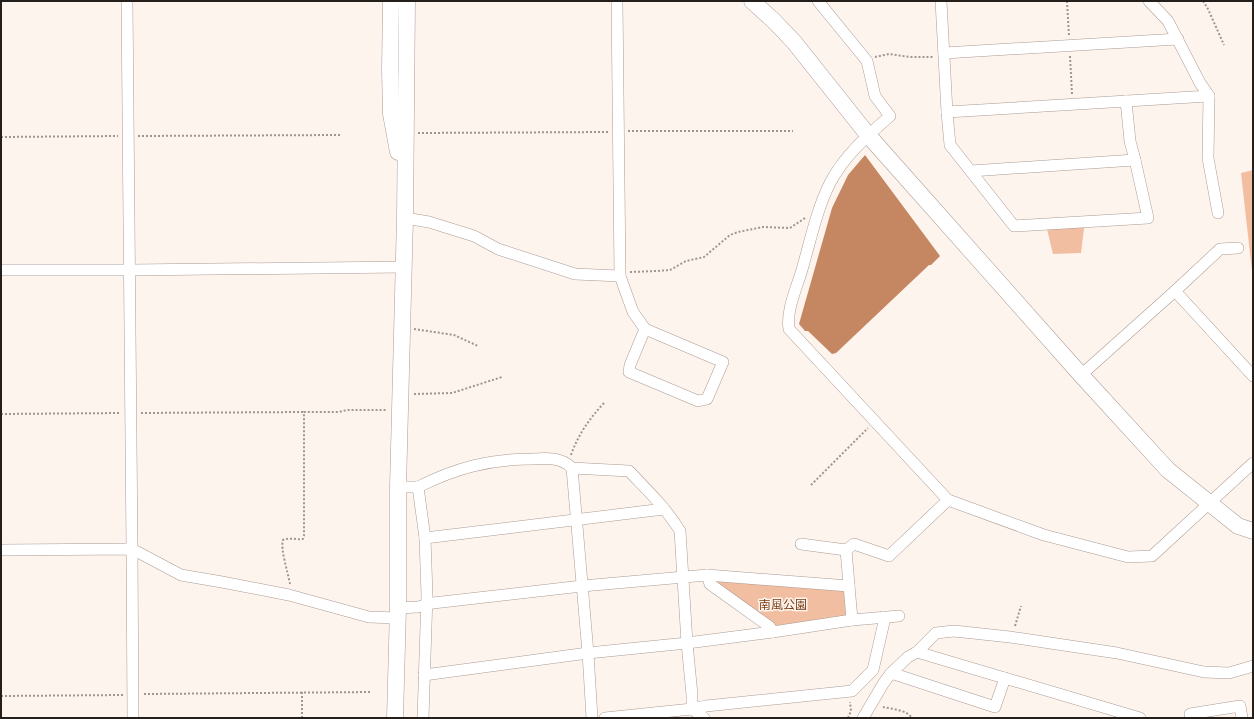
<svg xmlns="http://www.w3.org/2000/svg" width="1254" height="719" viewBox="0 0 1254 719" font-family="'Nunito Sans','Noto Sans JP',sans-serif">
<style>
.green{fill:#f2bea1}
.water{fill:#c58662}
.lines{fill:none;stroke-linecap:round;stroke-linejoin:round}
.street-casing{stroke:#ab9b93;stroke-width:12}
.secondary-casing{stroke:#ab9b93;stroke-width:17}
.path{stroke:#9f9692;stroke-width:2;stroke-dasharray:2 2;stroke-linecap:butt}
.street{stroke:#fff;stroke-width:11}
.secondary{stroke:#fff;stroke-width:16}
.labels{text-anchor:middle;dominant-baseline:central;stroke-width:3;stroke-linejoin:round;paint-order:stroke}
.park-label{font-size:12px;fill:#763b13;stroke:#fef4ee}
</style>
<rect width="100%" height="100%" fill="#fef4ee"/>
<g class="green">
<polygon points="1253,170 1253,280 1241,173"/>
<polygon points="1085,221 1081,253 1053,254 1046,225"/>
<polygon points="707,575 849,586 852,620 773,632"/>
</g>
<polygon class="water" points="865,155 940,256 931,265 929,265 836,353 832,354 808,331 805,331 799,324 832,208 848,175"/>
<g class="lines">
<defs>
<g id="street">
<polyline points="127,1 132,549 133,718"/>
<polyline points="617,1 620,276 633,312 645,329 630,365 629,372 698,401 707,399 723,362 645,329"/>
<path d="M818,1L867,61L875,96L890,116C867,136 844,156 830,183C816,211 810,243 801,273C796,289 786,312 789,329L948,500L1044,535L1128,557L1152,556L1253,463"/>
<polyline points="941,1 947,112 950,145 1014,226 1148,218 1135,160 1130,141 1126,101"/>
<polyline points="944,53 1178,39"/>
<polyline points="1209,96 1208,158 1218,213"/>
<polyline points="947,112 1209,96 1200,83 1168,21 1149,1"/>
<polyline points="971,171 1135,160"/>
<polyline points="405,218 429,222 474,236 498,249 575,274 620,276"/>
<polyline points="1,270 130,270 403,267"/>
<polyline points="1175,291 1220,249 1238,248"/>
<polyline points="1081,375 1175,291 1253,376"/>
<polyline points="572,468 588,653 592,718"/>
<polyline points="398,487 418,487 425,538 427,595 423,718"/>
<path d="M418,487C456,468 489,459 533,459C547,458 561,457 572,468L629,471C647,490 666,508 680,531L687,643L692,695V709L704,718"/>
<polyline points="425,538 664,509"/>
<polyline points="801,544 846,550"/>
<polyline points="1,550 132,549 181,575 222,582 289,595 369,617 398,618"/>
<polyline points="707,575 710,584 770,627 773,632 852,620 899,616"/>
<polyline points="398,608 418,607 433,603 582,586 707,575 849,586"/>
<polyline points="852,620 846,550 854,544 889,556 948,500"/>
<polyline points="917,652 1140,718"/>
<polyline points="891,673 995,707 1005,678"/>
<polyline points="424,675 588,653 687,643 773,632"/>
<polyline points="605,718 692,709 706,706 852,691 873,670 884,622 883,617"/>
<polyline points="863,718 883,684 891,673 908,657 917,652 936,633 954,631 1010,637 1117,653 1204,672 1229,673 1253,666"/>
<polyline points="1191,718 1190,714 1240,706 1242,718"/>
</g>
<g id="secondary">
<polyline points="391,1 390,70 391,114 398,152"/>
<polyline points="752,1 774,21 794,42 868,135 1081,375 1168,470 1238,526 1253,531"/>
<polyline points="395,718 398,608 398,487 405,218 407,1"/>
</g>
</defs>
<use href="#street" class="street-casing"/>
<use href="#secondary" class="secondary-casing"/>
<g class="path">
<polyline points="1067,1 1069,36"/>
<polyline points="1203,1 1208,9 1224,45"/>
<polyline points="1070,56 1072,94"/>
<polyline points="875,57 889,54 910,57 934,57"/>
<polyline points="628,131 793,131"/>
<polyline points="418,133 608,132"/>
<polyline points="138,136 341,135"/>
<polyline points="1,137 118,136"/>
<polyline points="630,272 657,271 670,270 686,261 704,257 730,235 738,232 763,227 790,228 805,218"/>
<polyline points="414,329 454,335 478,346"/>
<polyline points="414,394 452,393 502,377"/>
<polyline points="141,413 304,412"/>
<polyline points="1,414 120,413"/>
<path d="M571,455C578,435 589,419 604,403"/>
<polyline points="811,485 868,428"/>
<path d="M290,584C288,573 280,548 283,540C290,537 295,540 303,539L304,536V412H339L347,410H387"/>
<polyline points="1015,626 1021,606"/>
<polyline points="302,692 302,718"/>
<polyline points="144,694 371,692"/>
<polyline points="1,696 124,695"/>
<path d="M883,707C892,709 907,710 912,718"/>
<polyline points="848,718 851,711 850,702"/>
</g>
<use href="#street" class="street"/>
<use href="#secondary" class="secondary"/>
</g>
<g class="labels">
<g class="park-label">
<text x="783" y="605">南風公園</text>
</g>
</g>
<rect width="1254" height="719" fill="none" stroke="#251f1c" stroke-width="4"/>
</svg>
